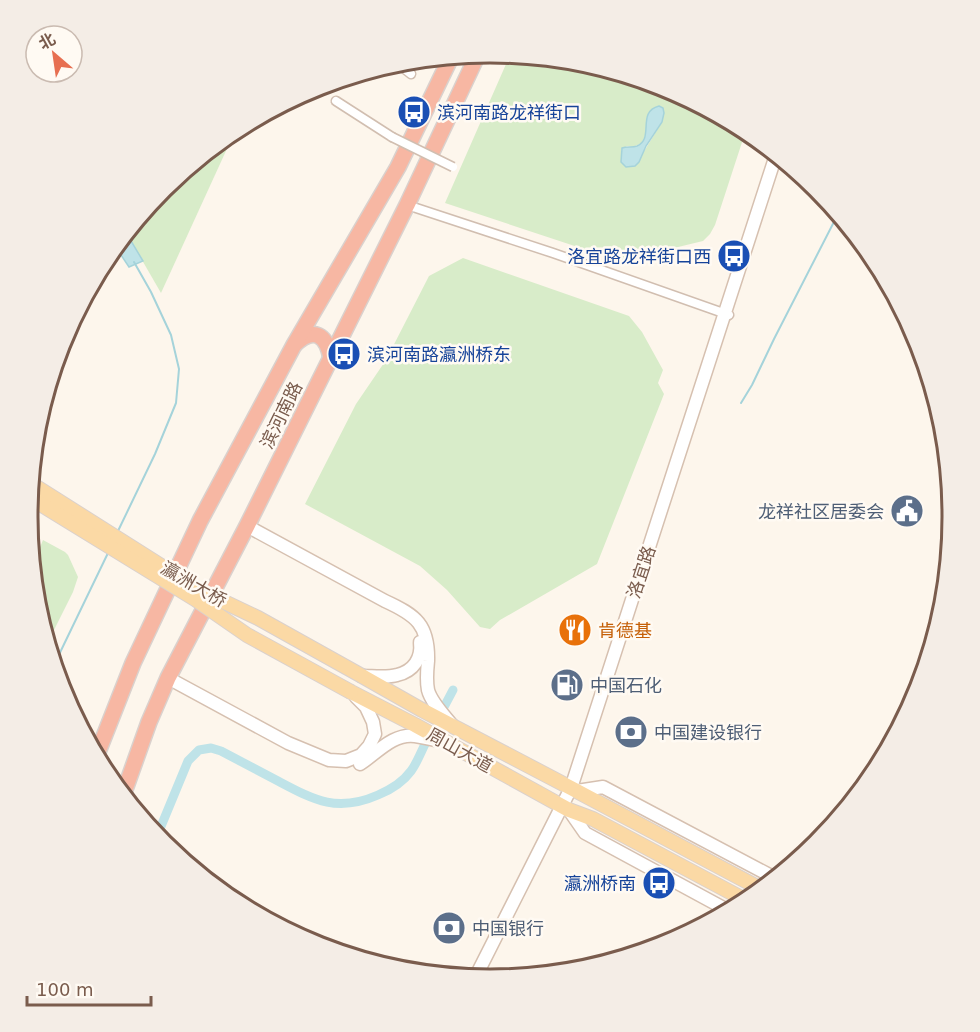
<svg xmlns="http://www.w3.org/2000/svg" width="980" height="1032" viewBox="0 0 980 1032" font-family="'DejaVu Sans','Noto Sans SC',sans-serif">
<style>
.green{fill:#d8ecc9;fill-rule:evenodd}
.water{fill:#bfe3e8;stroke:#a5d3da;stroke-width:1.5}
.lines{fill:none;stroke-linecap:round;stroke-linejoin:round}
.stream{stroke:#a5d3da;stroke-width:2}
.canal{stroke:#bfe3e8;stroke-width:9}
.street-casing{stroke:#d1beb0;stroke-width:11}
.secondary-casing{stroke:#d6c0b0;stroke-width:15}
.primary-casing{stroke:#dad1cd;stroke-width:16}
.highway-casing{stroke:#dad1cd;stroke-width:18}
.street{stroke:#fff;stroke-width:8}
.secondary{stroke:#fff;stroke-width:12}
.primary{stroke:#fbd9a5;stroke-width:14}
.highway{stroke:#f7b7a3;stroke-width:15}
.street-bridge-casing{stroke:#d1beb0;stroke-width:11;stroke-linecap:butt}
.primary-bridge-casing{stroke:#dad1cd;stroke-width:16;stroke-linecap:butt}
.street-bridge{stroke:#fff;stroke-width:8}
.primary-bridge{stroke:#fbd9a5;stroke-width:14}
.labels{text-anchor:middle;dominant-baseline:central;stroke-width:5;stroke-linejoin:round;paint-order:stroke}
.transit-label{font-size:18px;fill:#164399;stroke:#fffaf3;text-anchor:start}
.street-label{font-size:18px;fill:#7a5c4d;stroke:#fffaf3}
.service-label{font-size:18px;fill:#4e5e75;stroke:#fffaf3;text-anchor:start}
.food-label{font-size:18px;fill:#c56008;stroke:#fffaf3;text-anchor:start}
.rim{fill:none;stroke:#7a5c4d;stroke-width:3}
</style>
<rect width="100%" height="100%" fill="#fdf6ec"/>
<g class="green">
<path d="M510,55L581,62L667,88L746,130L715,225L710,234L703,241L620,261L445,203ZM646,121L662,122L635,166L630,167L621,162V150L627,146C644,149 647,135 646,121Z"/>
<polygon points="236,129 161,293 131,241 130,228 163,188"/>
<polygon points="463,258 629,316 642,332 663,370 658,383 664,394 597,564 500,620 490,629 480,627 447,590 420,566 305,504 356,404 386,360 429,276"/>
<polygon points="43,540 65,552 68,555 78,577 73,592 47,644 36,606 32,567"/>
</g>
<g class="water">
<path d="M659,106L663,108L664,113L662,122L646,146L639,162L635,166L626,167L621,162L622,148C627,146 632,148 637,146C655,138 636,112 659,106Z"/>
<polygon points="130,228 131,241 143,261 129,267 115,246"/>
</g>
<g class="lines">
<g class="stream">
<polyline points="741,403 752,385 774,339 838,214"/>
<polyline points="118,531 155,454 176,403 179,369 171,335 151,292 134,262"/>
<polyline points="54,665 108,553"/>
</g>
<g class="canal">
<polyline points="444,707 453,690"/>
<path d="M157,836L188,761L199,750L211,748L221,751C240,761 259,771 278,781C314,800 337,813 378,795C390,790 403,782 411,771C417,763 421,752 426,742"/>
</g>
<defs>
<g id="street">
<polyline points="397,63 411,74"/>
<polyline points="336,101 392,137"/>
<polyline points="407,205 553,253 729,315"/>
</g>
<g id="secondary">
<path d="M247,526L385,601C416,615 429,625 428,661C427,671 426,680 428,690C431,702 444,715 452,725"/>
<path d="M362,676C373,676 387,678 397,675C414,671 422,658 420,642"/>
<polyline points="168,678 288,743 329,760 346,761 361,755 369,746 375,734 373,722 366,707 356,697"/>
<path d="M360,764C377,753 393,733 415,736C423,737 431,739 439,741"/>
<polyline points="577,791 603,787 775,878"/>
<polyline points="569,810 585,833 729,911"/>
<polyline points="475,978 571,788 776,155"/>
</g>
<g id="primary">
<polyline points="362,676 422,710 571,788 761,889"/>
<polyline points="351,692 415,725 569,810 593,819 747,901"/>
</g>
<g id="highway">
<path d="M295,344C314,327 326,334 331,358"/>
<polyline points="96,757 133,663 200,521 294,345 398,167 451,57"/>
<polyline points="123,795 149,722 168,678 247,526 407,205 478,54"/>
</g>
</defs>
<use href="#street" class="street-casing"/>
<use href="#secondary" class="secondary-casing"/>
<use href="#primary" class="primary-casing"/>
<use href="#highway" class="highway-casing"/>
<use href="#street" class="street"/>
<use href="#secondary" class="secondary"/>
<use href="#primary" class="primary"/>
<use href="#highway" class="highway"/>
<defs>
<polyline id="street-bridge" points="392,137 453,167"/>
<g id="primary-bridge">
<polyline points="30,483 199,590 258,618 362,676"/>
<polyline points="29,497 195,599 247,635 351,692"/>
</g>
</defs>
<use href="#street-bridge" class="street-bridge-casing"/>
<use href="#primary-bridge" class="primary-bridge-casing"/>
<use href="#street-bridge" class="street-bridge"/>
<use href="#primary-bridge" class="primary-bridge"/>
</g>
<defs>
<symbol id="bus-disc" viewBox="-11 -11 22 22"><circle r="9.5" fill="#1a4fb4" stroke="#fffaf3"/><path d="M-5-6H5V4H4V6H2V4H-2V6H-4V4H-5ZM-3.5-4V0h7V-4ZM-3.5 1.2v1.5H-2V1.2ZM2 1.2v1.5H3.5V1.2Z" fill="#fff"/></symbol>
<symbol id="civic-disc" viewBox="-11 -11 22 22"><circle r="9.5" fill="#5c6f8a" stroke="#fffaf3"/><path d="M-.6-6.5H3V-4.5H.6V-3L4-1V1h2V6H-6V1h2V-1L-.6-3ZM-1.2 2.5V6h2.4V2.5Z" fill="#fff"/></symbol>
<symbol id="restaurant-disc" viewBox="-11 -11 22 22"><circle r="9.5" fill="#e8710a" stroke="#fffaf3"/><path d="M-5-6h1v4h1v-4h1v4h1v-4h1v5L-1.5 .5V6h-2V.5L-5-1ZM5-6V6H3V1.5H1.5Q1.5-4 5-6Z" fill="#fff"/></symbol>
<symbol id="fuel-disc" viewBox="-11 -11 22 22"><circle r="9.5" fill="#5c6f8a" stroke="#fffaf3"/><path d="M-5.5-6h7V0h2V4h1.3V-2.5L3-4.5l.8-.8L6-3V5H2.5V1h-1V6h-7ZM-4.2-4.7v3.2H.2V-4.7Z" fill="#fff"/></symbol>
<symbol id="bank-disc" viewBox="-11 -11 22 22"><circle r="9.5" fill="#5c6f8a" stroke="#fffaf3"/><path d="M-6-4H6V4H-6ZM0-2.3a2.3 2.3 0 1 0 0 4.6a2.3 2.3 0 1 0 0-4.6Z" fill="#fff"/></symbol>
</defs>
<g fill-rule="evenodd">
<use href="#bus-disc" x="395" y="93" width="38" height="38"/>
<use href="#bus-disc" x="715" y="237" width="38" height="38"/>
<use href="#bus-disc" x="325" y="335" width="38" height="38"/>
<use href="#civic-disc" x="888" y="492" width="38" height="38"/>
<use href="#restaurant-disc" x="556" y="611" width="38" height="38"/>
<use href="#fuel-disc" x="548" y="666" width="38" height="38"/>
<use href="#bank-disc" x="612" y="713" width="38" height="38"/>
<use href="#bus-disc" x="640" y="864" width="38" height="38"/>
<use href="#bank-disc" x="430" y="909" width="38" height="38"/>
</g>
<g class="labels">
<g class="transit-label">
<text x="437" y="112">滨河南路龙祥街口</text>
<text x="711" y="256" text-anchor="end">洛宜路龙祥街口西</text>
<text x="367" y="354">滨河南路瀛洲桥东</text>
<text x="636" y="883" text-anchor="end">瀛洲桥南</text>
</g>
<g class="street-label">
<text transform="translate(281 415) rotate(-64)">滨河南路</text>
<text transform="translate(641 572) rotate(-72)">洛宜路</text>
<text transform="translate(194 584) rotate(30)">瀛洲大桥</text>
<text transform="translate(460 750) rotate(29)">周山大道</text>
</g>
<g class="service-label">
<text x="884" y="511" text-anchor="end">龙祥社区居委会</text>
<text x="590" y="685">中国石化</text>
<text x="654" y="732">中国建设银行</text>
<text x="472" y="928">中国银行</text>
</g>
<g class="food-label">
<text x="598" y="630">肯德基</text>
</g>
</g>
<path d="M0 0H980V1032H0ZM490 63H490A452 452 0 0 1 942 515V517A452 452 0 0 1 490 969H490A452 452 0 0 1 38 517V515A452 452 0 0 1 490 63Z" fill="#f4ede6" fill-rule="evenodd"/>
<path class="rim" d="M490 63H490A452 452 0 0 1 942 515V517A452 452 0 0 1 490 969H490A452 452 0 0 1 38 517V515A452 452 0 0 1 490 63Z"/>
<g transform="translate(54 54) rotate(331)"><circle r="28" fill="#fffaf3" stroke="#cabbb1" stroke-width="1.5"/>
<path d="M0-4.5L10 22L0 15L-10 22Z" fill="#e76f51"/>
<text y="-9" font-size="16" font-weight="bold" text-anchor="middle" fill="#7a5c4d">北</text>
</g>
<path d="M27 996v9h124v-9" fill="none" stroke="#7a5c4d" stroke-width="3"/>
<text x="36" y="996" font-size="18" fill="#7a5c4d" stroke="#fffaf3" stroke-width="4.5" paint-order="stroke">100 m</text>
</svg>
